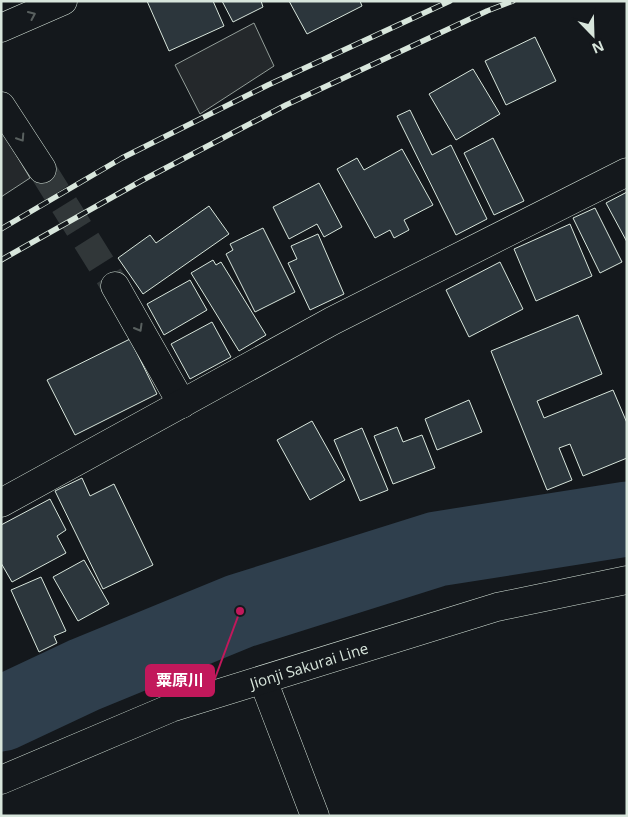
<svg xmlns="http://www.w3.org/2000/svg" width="628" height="817" viewBox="0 0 628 817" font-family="'Open Sans','Noto Sans JP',sans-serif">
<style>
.parking{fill:#24282b;stroke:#939e99}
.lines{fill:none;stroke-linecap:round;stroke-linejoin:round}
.river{stroke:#2f3f4d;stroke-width:75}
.building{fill:#2c363c;stroke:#d8e6dc}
.street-tunnel{stroke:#313739;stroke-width:28;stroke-dasharray:28 14;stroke-linecap:butt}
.street-casing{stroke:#d8e6dc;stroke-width:29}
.secondary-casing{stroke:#d8e6dc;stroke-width:29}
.street{stroke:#14181c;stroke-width:28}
.secondary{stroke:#14181c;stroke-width:28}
.rail-casing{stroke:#d8e6dc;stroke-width:5.5}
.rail{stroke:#14181c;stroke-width:4;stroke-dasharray:11;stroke-linecap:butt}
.oneway{stroke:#59605f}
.labels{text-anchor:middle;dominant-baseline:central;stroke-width:4;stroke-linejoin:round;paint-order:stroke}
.street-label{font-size:15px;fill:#d8e6dc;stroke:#14181c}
.leader{fill:none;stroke:#c2185b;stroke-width:2}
.callout-dot{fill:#c2185b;stroke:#14181c;stroke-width:2}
.callout{fill:#c2185b;stroke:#c2185b;stroke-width:2}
.callout-label{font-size:16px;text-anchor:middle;font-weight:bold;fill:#fff}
</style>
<rect width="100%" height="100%" fill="#14181c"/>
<g class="parking">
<polygon points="254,23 274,66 200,114 175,65"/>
<polygon points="1,129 30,178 1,197"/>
</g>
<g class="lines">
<polyline class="river" points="1,714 84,675 240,611 437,549 627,519"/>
</g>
<g class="building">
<polygon points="147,1 213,1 224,26 169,51"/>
<polygon points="222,1 261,1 263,7 233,22"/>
<polygon points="289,1 360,1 362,6 307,34"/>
<polygon points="535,37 556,81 506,105 485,61"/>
<polygon points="473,69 500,114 456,140 429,94"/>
<polygon points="410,110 432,155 451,145 487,219 456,235 397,116"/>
<polygon points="493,138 524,201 494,215 464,153"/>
<polygon points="402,149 433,205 404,220 409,230 394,238 390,230 375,238 337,169 357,158 364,170"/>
<polygon points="319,183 342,227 324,237 317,224 289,239 273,207"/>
<polygon points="627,192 627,242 606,203"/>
<polygon points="209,206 229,234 143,294 118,258 150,235 156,243"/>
<polygon points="595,208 622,262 600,273 573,218"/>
<polygon points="570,224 592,276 536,301 514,249"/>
<polygon points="263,228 295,292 255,312 226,254 233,250 230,244"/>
<polygon points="318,234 344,294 310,310 288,263 297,259 291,246"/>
<polygon points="213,260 216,265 221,262 266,335 239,351 191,273"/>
<polygon points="500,262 523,309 469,337 446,290"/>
<polygon points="190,280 207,310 164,335 147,304"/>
<polygon points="578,315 602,374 537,401 544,418 613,390 627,423 627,458 583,476 570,444 559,448 572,480 547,490 491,351"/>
<polygon points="212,322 231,357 190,379 171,344"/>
<polygon points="130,339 157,394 75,435 47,380"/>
<polygon points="469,400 482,432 437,450 425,419"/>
<polygon points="312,421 345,480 310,500 277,440"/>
<polygon points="397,427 403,442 422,435 435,468 393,484 374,436"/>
<polygon points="362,428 388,490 360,501 334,440"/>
<polygon points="82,478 90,496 114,484 153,565 103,589 55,491"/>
<polygon points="50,499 66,530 57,536 66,553 12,582 1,563 1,525"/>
<polygon points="84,560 109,604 78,621 53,577"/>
<polygon points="41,577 66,631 54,636 57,643 39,652 11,590"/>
</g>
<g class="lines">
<polyline class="street-tunnel" points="42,169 115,286"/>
<defs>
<g id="street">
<polyline points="1,28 63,1"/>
<polyline points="1,106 42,169"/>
<polyline points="115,286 182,404"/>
<polyline points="1,503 332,321 627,172"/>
<polyline points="263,680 315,816"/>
</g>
<g id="secondary">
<path id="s1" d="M1,780L171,708L497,607L627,580"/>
</g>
</defs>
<use href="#street" class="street-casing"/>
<use href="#secondary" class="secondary-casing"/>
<use href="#street" class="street"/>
<use href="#secondary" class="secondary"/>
<defs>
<g id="rail">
<polyline points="1,229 122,158 268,85 450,1"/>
<polyline points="1,260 141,181 286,105 487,11 513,1"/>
</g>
</defs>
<use href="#rail" class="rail-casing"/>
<use href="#rail" class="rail"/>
</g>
<defs><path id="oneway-chevron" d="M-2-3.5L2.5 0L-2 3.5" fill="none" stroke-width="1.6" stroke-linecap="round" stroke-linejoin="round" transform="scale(1.25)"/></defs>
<g class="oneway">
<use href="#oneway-chevron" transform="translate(32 15) rotate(-24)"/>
<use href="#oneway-chevron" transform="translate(21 138) rotate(57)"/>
<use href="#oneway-chevron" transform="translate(139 328) rotate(60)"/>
</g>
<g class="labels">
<g class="street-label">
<text stroke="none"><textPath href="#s1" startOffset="329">Jionji Sakurai Line</textPath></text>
</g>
</g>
<path class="leader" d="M240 611L214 681"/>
<circle class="callout-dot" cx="240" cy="611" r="5"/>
<rect class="callout" x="146" y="665" width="68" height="31" rx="5"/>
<g class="callout-label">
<text x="180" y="686">粟原川</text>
</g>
<rect width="628" height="817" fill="none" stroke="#d8e6dc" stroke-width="5"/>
<g transform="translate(593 35) rotate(157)" stroke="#14181c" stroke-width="4" paint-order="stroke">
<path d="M0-4L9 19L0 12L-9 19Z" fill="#d8e6dc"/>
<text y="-8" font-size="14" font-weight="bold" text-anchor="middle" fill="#d8e6dc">N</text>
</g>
</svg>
